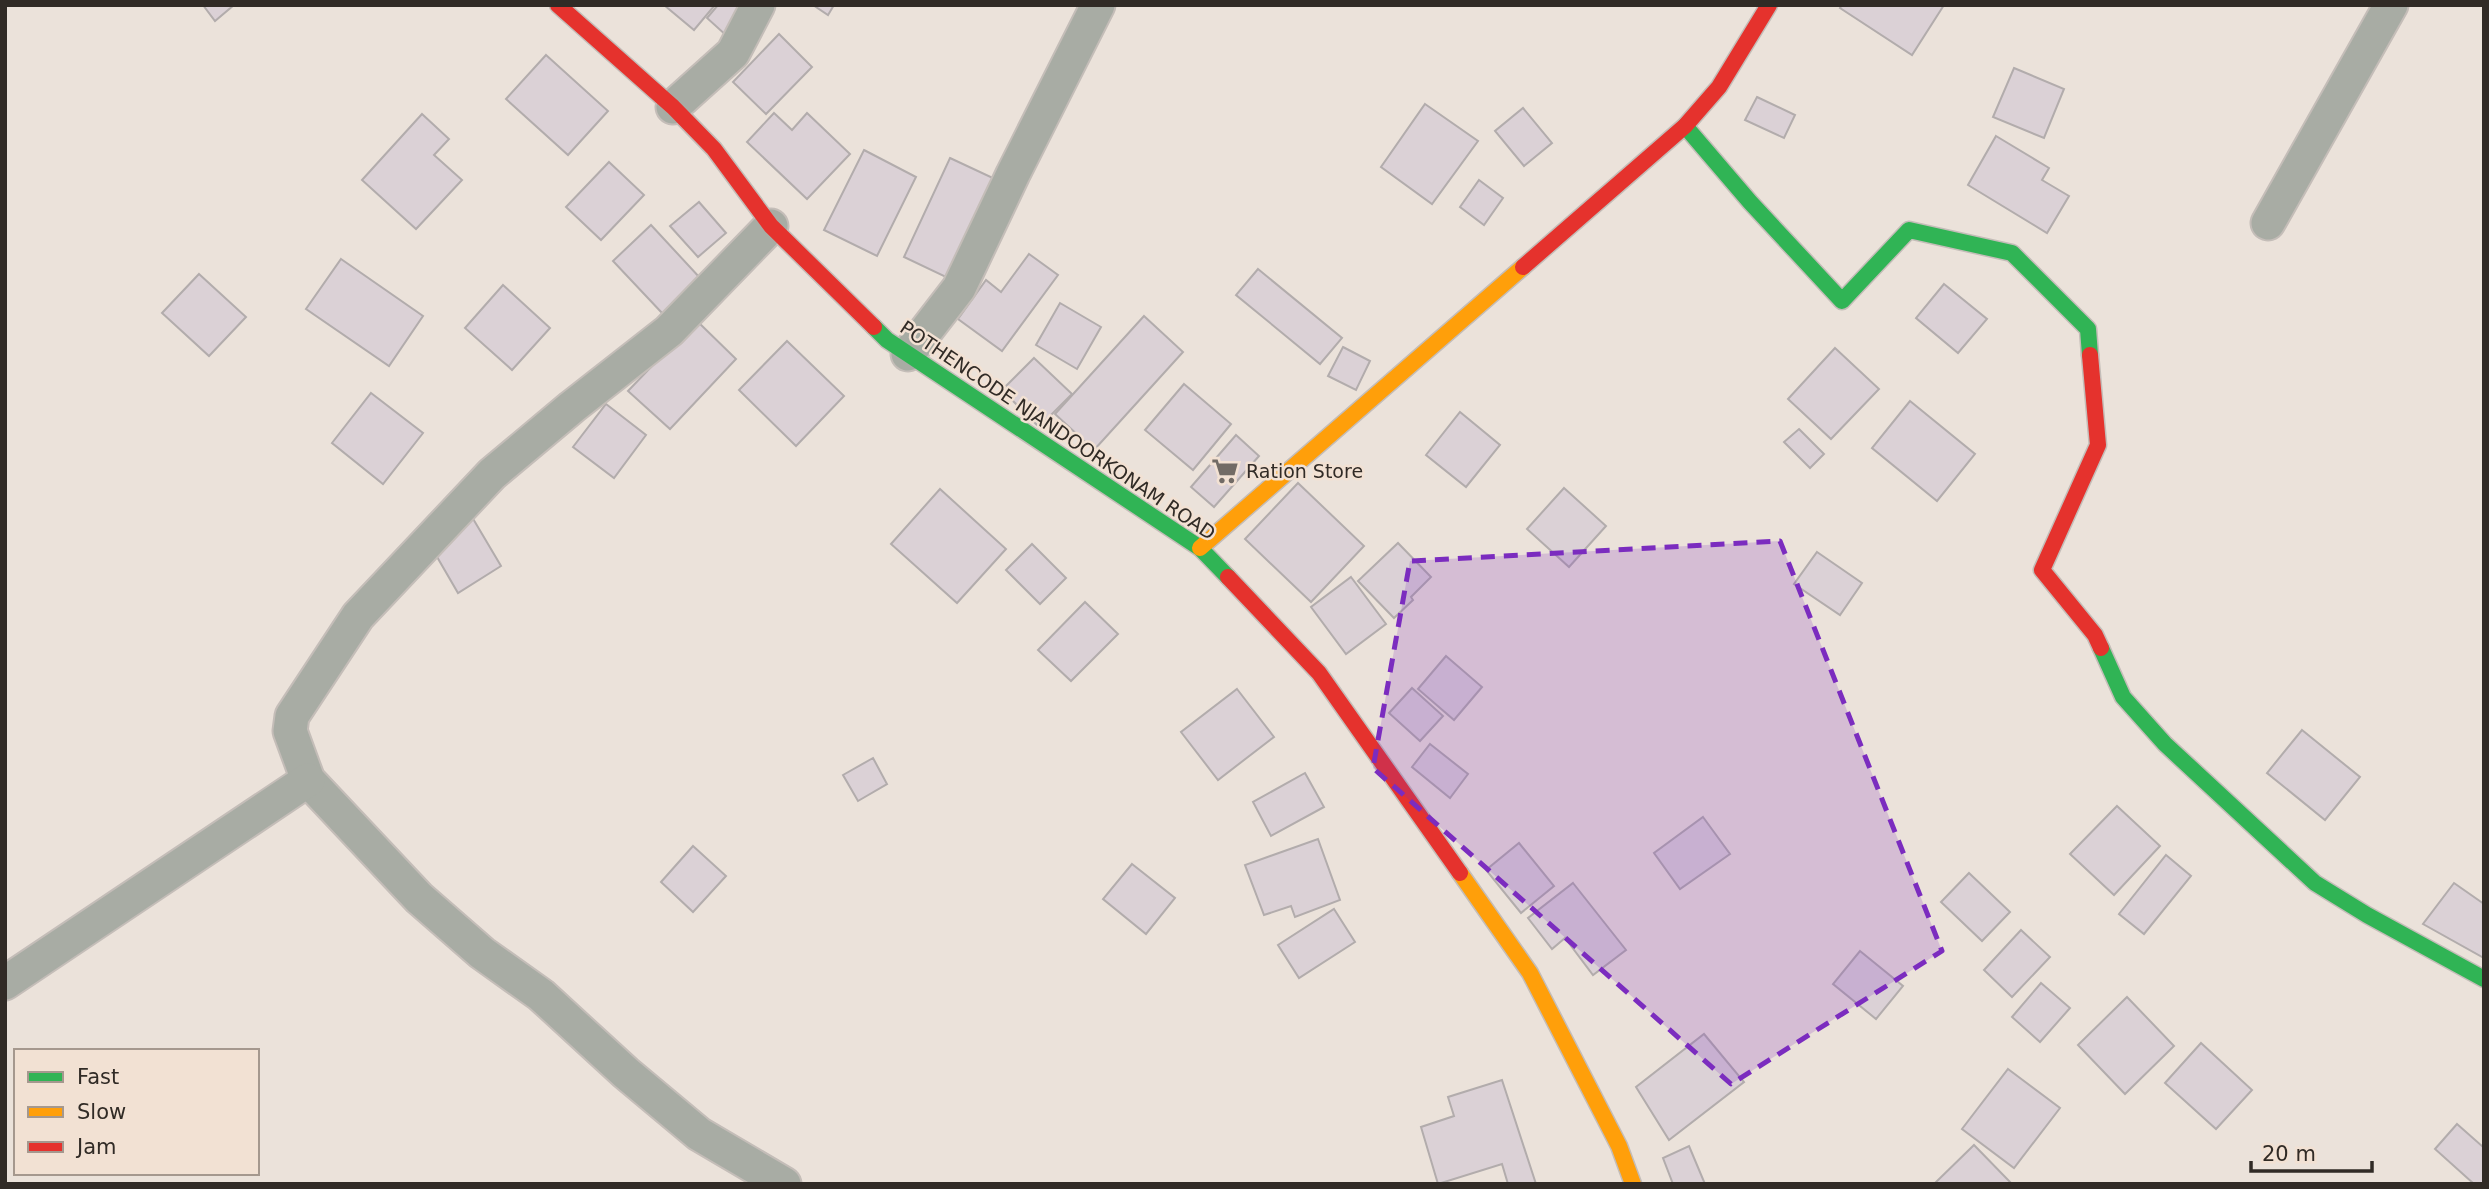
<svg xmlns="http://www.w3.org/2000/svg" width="2489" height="1189" viewBox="0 0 2489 1189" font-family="'DejaVu Sans',sans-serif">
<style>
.building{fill:#dbd1d6;stroke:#b2acac;stroke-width:2}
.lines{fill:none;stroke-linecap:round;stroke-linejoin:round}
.street-casing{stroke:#c4bdb8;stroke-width:37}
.fast-casing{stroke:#c4bdb8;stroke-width:19}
.slow-casing{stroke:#c4bdb8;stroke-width:19}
.jam-casing{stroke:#c4bdb8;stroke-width:19}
.street{stroke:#a8aca4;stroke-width:33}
.fast{stroke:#30b455;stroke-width:16}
.slow{stroke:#ff9f0a;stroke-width:16}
.jam{stroke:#e5322d;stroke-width:16}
.marked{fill:#7b2cbf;fill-opacity:0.2;stroke:#7b2cbf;stroke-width:5;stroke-dasharray:14 9;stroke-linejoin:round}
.labels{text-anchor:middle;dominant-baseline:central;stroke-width:5;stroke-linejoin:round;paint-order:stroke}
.street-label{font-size:19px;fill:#312b26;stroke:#f2e1d3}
.poi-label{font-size:19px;fill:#312b26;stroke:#f2e1d3;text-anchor:start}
</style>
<rect width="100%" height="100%" fill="#ebe2da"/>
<g class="building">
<polygon points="203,5 234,5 215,21"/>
<polygon points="664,5 715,5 694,30"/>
<polygon points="718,5 747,5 728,37 707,18"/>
<polygon points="813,5 834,5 828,15"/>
<polygon points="1842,5 1944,5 1912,55 1840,8"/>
<polygon points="779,34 812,67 766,114 733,82"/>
<polygon points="546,55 608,111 568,155 506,99"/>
<polygon points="2014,68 2064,89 2044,138 1993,117"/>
<polygon points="1757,97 1795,115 1784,138 1745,120"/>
<polygon points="1425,104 1478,141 1432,204 1381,167"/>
<polygon points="1523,108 1552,143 1524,166 1495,131"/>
<polygon points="774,113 792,130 807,113 850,154 807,199 747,142"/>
<polygon points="422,114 449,139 434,155 462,180 416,229 362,180"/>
<polygon points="1996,136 2049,168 2042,180 2069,196 2047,233 1968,185"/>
<polygon points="864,150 916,177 877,256 824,230"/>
<polygon points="950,158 995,179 948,278 904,257"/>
<polygon points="609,162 644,195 601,240 566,207"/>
<polygon points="1479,180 1503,198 1484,225 1460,207"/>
<polygon points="699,202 726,233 698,257 670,226"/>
<polygon points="651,225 701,279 663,314 613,261"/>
<polygon points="1029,254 1058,275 1002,351 958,319 986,280 1001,292"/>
<polygon points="341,259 423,316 389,366 306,309"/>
<polygon points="1258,269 1342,338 1320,364 1236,295"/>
<polygon points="199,274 246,317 209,356 162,313"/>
<polygon points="1944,284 1987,319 1958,353 1916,318"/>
<polygon points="503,285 550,328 512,370 465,328"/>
<polygon points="1060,303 1101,327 1077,369 1036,345"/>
<polygon points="1144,316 1183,352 1094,450 1055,414"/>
<polygon points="696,320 736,359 670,429 628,391"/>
<polygon points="787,341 844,396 796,446 739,390"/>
<polygon points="1343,347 1370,361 1356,390 1328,376"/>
<polygon points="1835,348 1879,389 1831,439 1788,399"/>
<polygon points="1034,358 1072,394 1039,427 1002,390"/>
<polygon points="1184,384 1231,424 1193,470 1145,430"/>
<polygon points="371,393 423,433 383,484 332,443"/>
<polygon points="1910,401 1975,454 1937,501 1872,448"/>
<polygon points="606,404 646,435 614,478 573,447"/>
<polygon points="1460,412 1500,445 1466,487 1426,455"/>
<polygon points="1799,429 1824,454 1810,468 1784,442"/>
<polygon points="1236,435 1259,456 1214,507 1191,487"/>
<polygon points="1298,483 1364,546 1311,602 1245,539"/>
<polygon points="1564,488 1606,526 1569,567 1527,529"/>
<polygon points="940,489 1006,549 957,603 891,544"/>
<polygon points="472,517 501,566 458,593 429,543"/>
<polygon points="1398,543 1431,577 1411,597 1413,600 1394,618 1358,581"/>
<polygon points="1032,544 1066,578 1040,604 1006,570"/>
<polygon points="1817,552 1862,583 1840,615 1794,584"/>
<polygon points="1351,577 1386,624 1346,654 1311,607"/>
<polygon points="1085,602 1118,634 1071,681 1038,650"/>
<polygon points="1446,656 1482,687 1454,720 1418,689"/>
<polygon points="1412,688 1443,716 1420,741 1389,713"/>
<polygon points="1237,689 1274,737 1218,780 1181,732"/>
<polygon points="2302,730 2360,777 2325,820 2267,773"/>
<polygon points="1430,744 1468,774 1450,798 1412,767"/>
<polygon points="873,758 887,784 858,801 843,775"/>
<polygon points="1305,773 1324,807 1271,836 1253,802"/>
<polygon points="2117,806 2160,846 2114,895 2070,854"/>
<polygon points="1703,817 1730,854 1680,889 1654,853"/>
<polygon points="1318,839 1340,900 1295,917 1291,906 1264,915 1245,865"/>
<polygon points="1519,843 1554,886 1521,913 1486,870"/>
<polygon points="693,846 726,876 693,912 661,882"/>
<polygon points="2166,855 2191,876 2144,934 2119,914"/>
<polygon points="1132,864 1175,898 1146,934 1103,899"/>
<polygon points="1969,873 2010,912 1982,941 1941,902"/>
<polygon points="1573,883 1626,950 1593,975 1565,938 1552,949 1528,918"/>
<polygon points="2454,883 2484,904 2484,958 2423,924"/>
<polygon points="1334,909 1355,942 1299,978 1278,945"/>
<polygon points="2021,930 2050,957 2012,997 1984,970"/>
<polygon points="1860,951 1903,986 1876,1019 1833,984"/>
<polygon points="2041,983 2070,1008 2040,1042 2012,1017"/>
<polygon points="2127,997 2174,1046 2125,1094 2078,1045"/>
<polygon points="1704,1034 1744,1082 1669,1140 1636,1087"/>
<polygon points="2201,1043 2252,1090 2216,1129 2165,1083"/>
<polygon points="2008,1069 2060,1108 2014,1168 1962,1129"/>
<polygon points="1502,1080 1536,1184 1508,1184 1502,1164 1438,1184 1421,1127 1454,1116 1448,1097"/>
<polygon points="2457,1124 2483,1147 2484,1146 2484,1184 2474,1184 2435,1149"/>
<polygon points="1974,1145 2012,1184 1934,1184"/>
<polygon points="1689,1146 1705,1184 1673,1184 1663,1158"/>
</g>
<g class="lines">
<defs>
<g id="street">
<polyline points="673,107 733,53 758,5"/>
<polyline points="2268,223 2391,5"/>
<polyline points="771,226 669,331 572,407 492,474 358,616 292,716 290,731 308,780 419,898 482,953 541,995 626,1073 699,1134 784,1184"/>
<polyline points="908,354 959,288 1013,174 1098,5"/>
<polyline points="5,983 308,780"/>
</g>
<g id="fast">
<polyline points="1685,126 1750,202 1842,301 1909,230 2012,253 2088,329 2090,355"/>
<polyline points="874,327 887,340 1200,548 1228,577"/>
<polyline points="2101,648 2123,697 2165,744 2315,883 2367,915 2484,979"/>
</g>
<g id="slow">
<polyline points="1200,548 1523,267"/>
<polyline points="1460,873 1530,973 1619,1146 1633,1184"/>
</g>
<g id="jam">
<polyline points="558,5 673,107 714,149 771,226 874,327"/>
<polyline points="1523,267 1685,126 1719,87 1769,5"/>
<polyline points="2090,355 2098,445 2042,570 2095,635 2101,648"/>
<polyline points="1228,577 1319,673 1460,873"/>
</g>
</defs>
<use href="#street" class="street-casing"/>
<use href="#fast" class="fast-casing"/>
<use href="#slow" class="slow-casing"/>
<use href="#jam" class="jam-casing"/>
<use href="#street" class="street"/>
<use href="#fast" class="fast"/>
<use href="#slow" class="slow"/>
<use href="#jam" class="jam"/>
</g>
<path class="marked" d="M1780,541L1942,951L1731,1084L1373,768L1410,561Z"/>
<defs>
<symbol id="supermarket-bare" viewBox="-9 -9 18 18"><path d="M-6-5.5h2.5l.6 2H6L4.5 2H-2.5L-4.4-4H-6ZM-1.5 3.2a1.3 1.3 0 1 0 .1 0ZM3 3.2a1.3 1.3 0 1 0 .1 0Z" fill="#726b65" stroke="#f2e1d3" stroke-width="2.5" paint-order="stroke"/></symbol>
</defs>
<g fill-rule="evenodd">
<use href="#supermarket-bare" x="1206" y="452" width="38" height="38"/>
</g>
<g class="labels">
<g class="street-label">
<text transform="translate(1058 430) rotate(34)">POTHENCODE NJANDOORKONAM ROAD</text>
</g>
<g class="poi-label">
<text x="1246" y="471">Ration Store</text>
</g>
</g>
<rect width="2489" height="1189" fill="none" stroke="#312b26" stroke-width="14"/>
<rect x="14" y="1049" width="245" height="126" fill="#f2e1d3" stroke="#a5988e" stroke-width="2"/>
<rect x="28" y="1072" width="35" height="10" fill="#30b455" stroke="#a5988e" stroke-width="2"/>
<text x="77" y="1084" font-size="21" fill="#312b26">Fast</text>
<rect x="28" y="1107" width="35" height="10" fill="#ff9f0a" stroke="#a5988e" stroke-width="2"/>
<text x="77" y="1119" font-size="21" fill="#312b26">Slow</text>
<rect x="28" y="1142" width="35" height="10" fill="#e5322d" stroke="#a5988e" stroke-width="2"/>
<text x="77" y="1154" font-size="21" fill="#312b26">Jam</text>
<path d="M2251 1161v10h121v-10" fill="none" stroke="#312b26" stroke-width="3.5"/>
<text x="2262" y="1161" font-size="21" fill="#312b26" stroke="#f2e1d3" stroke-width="5" paint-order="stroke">20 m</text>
</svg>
